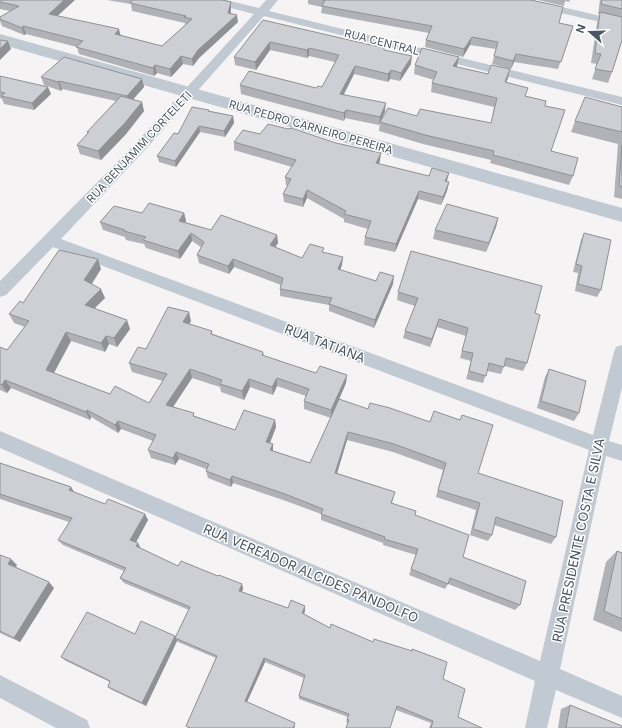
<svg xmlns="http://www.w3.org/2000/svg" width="622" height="728" viewBox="0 0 622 728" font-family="Inter,sans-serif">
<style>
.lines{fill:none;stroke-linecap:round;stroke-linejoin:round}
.minor{fill:#c1cad2;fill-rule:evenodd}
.tertiary{fill:#c1cad2;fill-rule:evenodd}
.wall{fill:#b0b2b7;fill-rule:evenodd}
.shaded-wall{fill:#909195}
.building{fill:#cdcfd5;stroke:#909195}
.labels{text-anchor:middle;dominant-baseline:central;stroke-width:3;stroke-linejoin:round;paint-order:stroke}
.far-street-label{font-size:11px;fill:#4a5661;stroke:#fff}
.street-label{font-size:13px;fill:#4a5661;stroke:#fff}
</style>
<rect width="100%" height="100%" fill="#f5f3f3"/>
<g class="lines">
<g class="minor">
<polygon points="206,0 226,0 259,8 266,0 278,0 269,11 622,97 622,105 264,16 144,151 61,239 593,435 614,352 616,347 622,345 622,388 609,441 622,445 622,461 606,456 560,669 622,696 622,718 556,690 547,728 525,728 535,681 0,448 0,431 540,661 589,450 53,247 6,295 0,297 0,281 134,145 254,14 208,2"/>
<polygon points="511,0 532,0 622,21 622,27 517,3"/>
<polygon points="0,675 87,720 90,728 56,728 0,698"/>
</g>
<polygon class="tertiary" points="0,34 622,208 622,222 0,44"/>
</g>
<g class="wall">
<polygon points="0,0 58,16 120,35 162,46 185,25 185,23 132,11 131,4 107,0 222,0 231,2 231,13 238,22 199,58 193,66 183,64 171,77 157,73 154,76 79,54 77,47 26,34 24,35 2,26 0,21 0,17 10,11 0,9"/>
<polygon points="308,0 531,0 559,23 573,26 558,69 514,62 511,69 492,64 496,49 470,45 463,57 425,47 426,40 429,33 321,13 322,7 308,4"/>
<polygon points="538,0 570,0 569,2 565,1 564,6"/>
<polygon points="600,0 622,0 622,40 612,72 608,83 592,79 597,64 591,63 597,23 600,14 598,14"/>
<polygon points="263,20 384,50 411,64 400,81 390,79 388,82 354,74 343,94 385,111 379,125 345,118 344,121 241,94 240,85 316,88 322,87 335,62 309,56 307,58 270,50 256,70 235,65 234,57"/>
<polygon points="459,57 456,67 488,74 508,78 506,83 526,97 545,106 551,151 573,176 569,185 490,163 491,160 423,144 379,131 380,122 417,116 491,123 494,107 431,92 432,83 434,80 414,74 415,65"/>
<polygon points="0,76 51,94 34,110 4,104 2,99 0,98"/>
<polygon points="41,77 142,79 144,87 133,99 144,111 126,134 101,160 80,154 77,145 88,134 87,132 116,101 62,89 61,91 44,85"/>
<polygon points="622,107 622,199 614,197 618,144 571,132 575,121"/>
<polygon points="209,111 233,116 234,123 225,137 200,132 176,167 159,162 157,156 178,134"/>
<polygon points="260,134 380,161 379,164 449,182 447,191 441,205 418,199 395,252 364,245 365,237 368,229 344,222 344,219 307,198 303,207 284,202 283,194 288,186 286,185 285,177 292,167 234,150 234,142"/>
<polygon points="142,213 184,213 186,221 185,222 211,230 277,235 278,243 275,247 302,258 324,252 342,265 340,270 376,281 393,284 374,328 329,311 329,305 280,296 280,289 281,285 234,267 229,274 199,263 197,255 201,247 192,241 180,259 146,248 144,244 126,240 125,237 103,230 100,222"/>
<polygon points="498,218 496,227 486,252 433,239 435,230"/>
<polygon points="584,233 601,290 597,297 575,291 578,273 573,272 581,240"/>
<path d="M101,269L92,284L105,298L94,308L130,329L117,347L109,344L105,352L71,341L54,373L110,394L149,403L163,381L132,372L129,363L146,349L191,321L189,324L213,334L263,352L264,356L346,383L337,404L478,473L556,537L551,544L494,525L492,535L488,541L470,535L476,510L436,497L443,470L393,452L347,440L337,473L395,492L392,503L415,515L463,557L520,605L515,610L448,584L445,589L409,575L416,555L383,545V543L321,520V514L286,501L233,483L231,487L208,478L206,471V469L179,459L175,465L151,458L148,450L153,441L121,429L118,433L91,417L90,420L11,388L7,393L0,390V347L7,350L25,327L14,323L9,314L23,303ZM192,378L220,387L221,392L244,400L250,387L273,395L277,386L306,396L304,401V409L331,418L310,463L273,451V444L270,443L276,427L275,420L235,430L195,416L173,407Z"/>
<polygon points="398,292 535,313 527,363 523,371 504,366 501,374 487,371 483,383 466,379 471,361 460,358 466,336 437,327 430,347 403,338 405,331 415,306 397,300"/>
<polygon points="549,369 579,413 574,421 537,408 545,377"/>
<polygon points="0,463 71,487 75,493 105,504 145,514 148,520 136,542 141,549 178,566 218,576 242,584 243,589 242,592 288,608 305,606 305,611 304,614 330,628 373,642 411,651 412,649 443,679 458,717 482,728 429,728 431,723 396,710 348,723 346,722 348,717 299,699 299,696 304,678 265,662 247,702 295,723 295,728 188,728 186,726 216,658 178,642 177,641 146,706 112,690 108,687 110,682 66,661 61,657 135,634 175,636 176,637 189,610 124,583 120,578 124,571 63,545 58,540 69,522 0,499"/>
<polygon points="617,551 622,553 622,632 593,620 606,562"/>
<polygon points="0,555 17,565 16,567 54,588 20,642 0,633"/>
<polygon points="570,705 622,728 558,728 561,709"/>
</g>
<g class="shaded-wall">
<polygon points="64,0 75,0 52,21 49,14"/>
<polygon points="231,2 231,10 229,20 228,13"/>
<polygon points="237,15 238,22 199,58 193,66 192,59 198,50"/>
<polygon points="23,26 26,34 24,35 22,28"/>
<polygon points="119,29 121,37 115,34"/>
<polygon points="472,37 470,45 463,57 464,49"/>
<polygon points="8,41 11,49 0,60 0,49"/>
<polygon points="270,42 270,50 256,70 255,62"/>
<polygon points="309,48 309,56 307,58 307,50"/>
<polygon points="516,54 514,62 511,69 513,61"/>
<polygon points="181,56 183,64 171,77 170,69"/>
<polygon points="412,56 411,64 400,81 401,73"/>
<polygon points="459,57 457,66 451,75 453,66"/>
<polygon points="155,65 157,73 154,76 153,68"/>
<polygon points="355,66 354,74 340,102 340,94"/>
<polygon points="510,69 508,78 502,91 505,82"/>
<polygon points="391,70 390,79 388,82 388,74"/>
<polygon points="142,79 144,87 129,104 127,96"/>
<polygon points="59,81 62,89 61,91 58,82"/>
<polygon points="48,87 51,94 34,110 32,103"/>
<polygon points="142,102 144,111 126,134 101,160 98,151"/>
<polygon points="386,103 385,111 379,125 380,117"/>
<polygon points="346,110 345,118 344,121 344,113"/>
<polygon points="233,116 234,123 225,137 224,131"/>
<polygon points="199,126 200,132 176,167 175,161"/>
<polygon points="381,153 380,161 375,171 376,163"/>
<polygon points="449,173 447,181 443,189 445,181"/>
<polygon points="449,182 447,191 441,205 443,197"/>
<polygon points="307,190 307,198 303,207 303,199"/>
<polygon points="419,191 418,199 395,252 396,244"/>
<polygon points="184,213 186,221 181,229 179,221"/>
<polygon points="498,218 496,227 486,252 489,243"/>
<polygon points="191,233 192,241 180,259 178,251"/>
<polygon points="277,235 278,243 271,254 270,245"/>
<polygon points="343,257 342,265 337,277 338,269"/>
<polygon points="98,259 101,269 88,289 84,280"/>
<polygon points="233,259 234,267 229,274 228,266"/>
<polygon points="394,276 393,284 374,328 375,320"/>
<polygon points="101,289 105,298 89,314 85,305"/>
<polygon points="189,312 191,321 185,331 183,322"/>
<polygon points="439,319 437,327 430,347 432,339"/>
<polygon points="127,320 130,329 117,347 114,338"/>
<polygon points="66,332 71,341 51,378 46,370"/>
<polygon points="106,336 109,344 105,352 101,343"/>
<polygon points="190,369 192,378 169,413 166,405"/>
<polygon points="347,375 346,383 331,418 331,410"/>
<polygon points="277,378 277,386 273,395 272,387"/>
<polygon points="249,379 250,387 244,400 242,391"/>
<polygon points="5,380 11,388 7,393 2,385"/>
<polygon points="87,410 91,417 90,420 86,412"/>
<polygon points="275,420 276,427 267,450 266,442"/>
<polygon points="118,421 121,429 118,433 115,425"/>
<polygon points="348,432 347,440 335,480 335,473"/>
<polygon points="273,444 273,452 270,450"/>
<polygon points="176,452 179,459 175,465 173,458"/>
<polygon points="232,476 233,483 231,487 230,480"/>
<polygon points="71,487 75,494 69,490"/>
<polygon points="145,514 148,520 134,546 130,540"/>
<polygon points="138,543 141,549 136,546"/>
<polygon points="11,559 17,565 14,569 8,564"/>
<polygon points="49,582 54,588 20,642 14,638"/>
<polygon points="242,584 243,589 240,596 239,591"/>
<polygon points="305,606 305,611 302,618 302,613"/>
<polygon points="175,636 177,641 146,706 142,703"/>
<polygon points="264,658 265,662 246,704 245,701"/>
</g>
<g class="building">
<polygon points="0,0 64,0 49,14 119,29 115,34 162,46 192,19 184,17 186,16 130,3 133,0 222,0 231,2 228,13 237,15 198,50 192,59 181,56 170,69 155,65 153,68 76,47 83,41 23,26 22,28 0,19 0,17 19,6 0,2"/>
<polygon points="323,0 531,0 563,7 559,23 573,26 561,62 516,54 513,61 494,56 498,42 472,37 464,49 426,40 432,26 322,6 325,0"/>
<polygon points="602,0 622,0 622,9 601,4"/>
<polygon points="600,12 622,17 622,40 612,72 595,69 601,54 595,53"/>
<polygon points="263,20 384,48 384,50 412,56 401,73 391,70 388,74 355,66 340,94 386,103 380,117 346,110 344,113 240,85 249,71 316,88 318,86 322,87 339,55 309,48 307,50 270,42 255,62 234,57"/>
<polygon points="0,40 8,41 0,49"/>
<polygon points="422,48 459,57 453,66 488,74 491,65 510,69 505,82 528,88 525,96 546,101 545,106 565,110 551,151 578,158 573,176 493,155 494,151 425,135 380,122 388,108 417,116 420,109 491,123 497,98 432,83 437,72 415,65"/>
<polygon points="64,57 142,79 127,96 59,81 58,82 41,77"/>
<polygon points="0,76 48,87 32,103 1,96 5,93 0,92"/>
<polygon points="121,96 142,102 124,124 98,151 77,145 89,132 87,132"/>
<polygon points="585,97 622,107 622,132 575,121"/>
<polygon points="192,107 209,110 208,111 233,116 224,131 199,126 175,161 157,156 174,133 178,134"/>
<polygon points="268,124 288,129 291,128 336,143 381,153 376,163 429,176 432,168 449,173 445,181 449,182 443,197 419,191 396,244 365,237 371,221 344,214 346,211 307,190 303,199 283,194 291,179 285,177 296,160 234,142 243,130 260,134"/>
<polygon points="622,145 622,187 619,186"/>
<polygon points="149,203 184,213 179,221 211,230 221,215 277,235 270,245 302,258 310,244 324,248 322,252 343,257 338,269 376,281 380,272 394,276 375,320 329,304 332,298 280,289 283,278 233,259 228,266 197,255 204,242 191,233 178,251 143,240 146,237 124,231 125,230 100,222 114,206 142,213"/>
<polygon points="447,204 498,218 489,243 435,230"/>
<polygon points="584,233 611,240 601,290 578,284 582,266 576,264"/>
<polygon points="59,250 98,259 84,280 101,289 85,305 127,320 114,338 106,336 101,343 66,332 46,370 110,394 115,386 149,403 167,374 129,363 138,347 146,349 168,307 189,312 183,322 212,331 211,334 263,352 262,355 316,373 320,366 347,375 331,410 304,401 309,389 277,378 272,387 249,379 242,391 220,384 222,380 190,369 166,405 194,413 193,416 235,430 244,410 275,420 266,442 273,444 270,450 310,463 339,399 368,409 370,403 390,408 430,422 434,411 460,420 462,415 493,425 478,473 563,501 556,537 496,517 492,535 473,529 480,503 438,490 446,463 394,444 348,432 335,473 395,492 391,503 416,511 415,515 469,535 463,557 526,581 520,605 450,578 448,584 411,569 418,549 384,539 385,537 321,514 323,509 285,494 232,476 230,480 206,471 209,464 176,452 173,458 148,450 156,435 118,421 115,425 87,410 86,412 5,380 2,385 0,384 0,347 7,350 29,321 9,314 20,301 23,303"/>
<polygon points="411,251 542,286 535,313 540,315 527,363 506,358 504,367 489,363 486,376 469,371 473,353 462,351 468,328 439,319 432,339 405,331 418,298 398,292"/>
<polygon points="549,369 586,381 579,413 541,401"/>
<polygon points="0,463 71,487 69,490 105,504 108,499 145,514 130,540 138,543 136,546 178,566 181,561 218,576 219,575 242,584 239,591 288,608 291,600 305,606 302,613 330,628 331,624 373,642 374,639 412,651 412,649 447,662 443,679 465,689 458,717 482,728 431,728 433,721 397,706 390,728 346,728 349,720 347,720 349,714 299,696 305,675 264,658 245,701 295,723 293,728 190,728 186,726 217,656 175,638 190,607 120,578 126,568 58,540 72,518 0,494"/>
<polygon points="617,551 622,553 622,619 604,611"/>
<polygon points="0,555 11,559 8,564 49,582 14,638 0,631"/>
<polygon points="87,612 135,634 141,621 175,636 142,703 108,687 110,681 61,657"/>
<polygon points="570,705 622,726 622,728 566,728"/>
</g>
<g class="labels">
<g class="far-street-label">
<text transform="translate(382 42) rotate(14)">RUA CENTRAL</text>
<text transform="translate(311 127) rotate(16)">RUA PEDRO CARNEIRO PEREIRA</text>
<text transform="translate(139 147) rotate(-47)">RUA BENJAMIM CORTELETI</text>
</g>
<g class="street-label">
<text transform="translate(325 343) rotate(21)">RUA TATIANA</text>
<text transform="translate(578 540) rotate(-78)">RUA PRESIDENTE COSTA E SILVA</text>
<text transform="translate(311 573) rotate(23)">RUA VEREADOR ALCIDES PANDOLFO</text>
</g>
</g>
<g transform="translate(590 32) rotate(290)" stroke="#ffffff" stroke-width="3" paint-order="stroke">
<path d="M0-3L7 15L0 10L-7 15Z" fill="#4a5661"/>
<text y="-6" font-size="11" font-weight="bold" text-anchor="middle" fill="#4a5661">N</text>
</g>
</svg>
